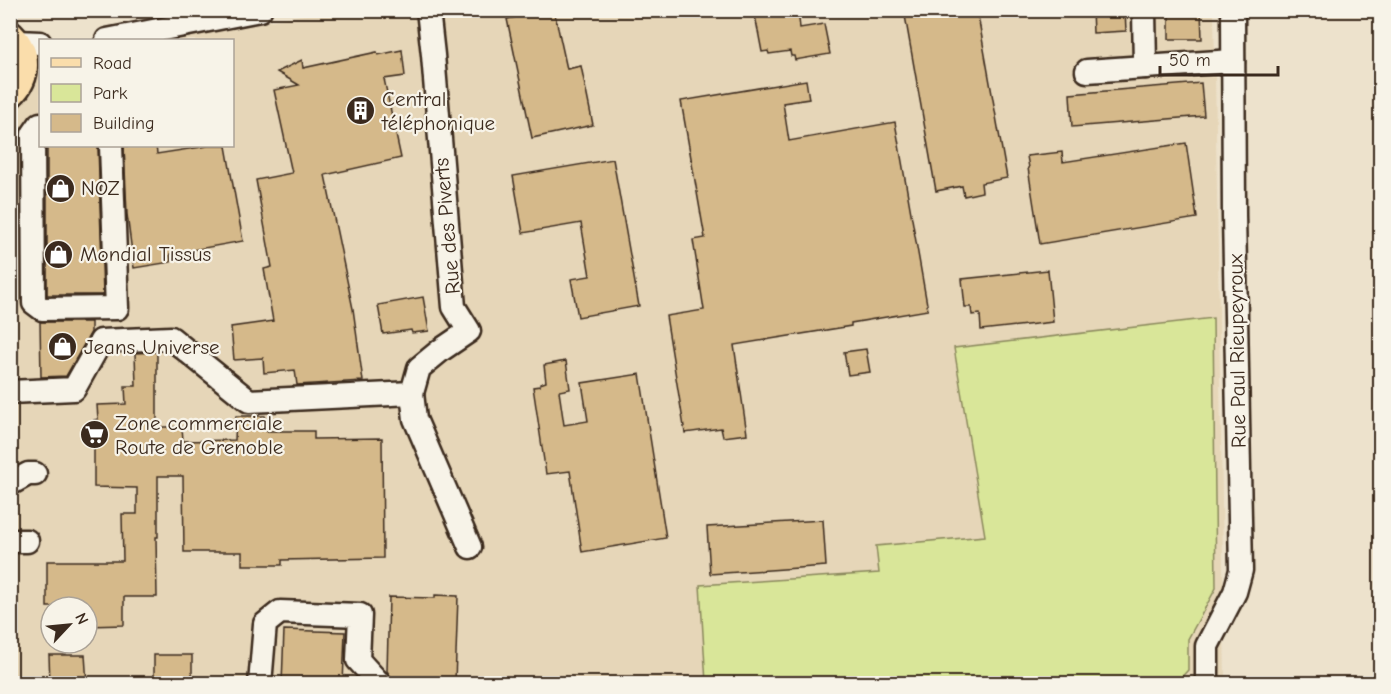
<svg xmlns="http://www.w3.org/2000/svg" width="1391" height="694" viewBox="0 0 1391 694" font-family="'Comic Neue',sans-serif">
<style>
.built{fill:#e6d6b8;fill-rule:evenodd}
.green{fill:#d9e699;stroke:#8a885c;stroke-width:1.5}
.building{fill:#d5b98a;stroke:#3b2a1e;stroke-width:1.5}
.lines{fill:none;stroke-linecap:round;stroke-linejoin:round}
.minor-casing{stroke:#3b2a1e;stroke-width:27}
.major-casing{stroke:#3b2a1e;stroke-width:32}
.minor{stroke:#f7f3e8;stroke-width:22}
.major{stroke:#faddab;stroke-width:27}
.labels{text-anchor:middle;dominant-baseline:central;stroke-width:4.5;stroke-linejoin:round;paint-order:stroke}
.poi-label{font-size:21px;fill:#3b2a1e;stroke:#f7f3e8;text-anchor:start}
.street-label{font-size:21px;fill:#3b2a1e;stroke:#f7f3e8}
</style>
<rect width="100%" height="100%" fill="#ede2cc"/>
<filter id="ink" filterUnits="userSpaceOnUse"><feTurbulence type="fractalNoise" baseFrequency=".0167" numOctaves="2"/><feDisplacementMap in="SourceGraphic" scale="12" xChannelSelector="R" yChannelSelector="G"/><feConvolveMatrix kernelMatrix="1 2 1 2 8 2 1 2 1" color-interpolation-filters="sRGB"/></filter>
<g filter="url(#ink)">
<path class="built" d="M328,10L1214,11L1225,683H11L10,72L40,65V146H232V40H167ZM51,607H87V643H51Z"/>
<polygon class="green" points="1213,318 1216,588 1188,639 1188,670 1176,683 706,683 700,585 879,573 876,546 985,536 954,348"/>
<g class="building">
<polygon points="551,10 554,10 567,69 581,66 593,125 532,138 507,19"/>
<polygon points="754,10 798,10 800,28 824,24 830,54 795,60 794,56 791,56 790,51 769,54 768,51 762,52"/>
<polygon points="904,10 977,10 1007,178 981,183 982,192 964,196 962,186 936,191"/>
<polygon points="1092,10 1125,10 1126,31 1093,33"/>
<polygon points="1169,10 1201,10 1202,39 1169,39"/>
<polygon points="402,50 405,76 384,79 401,158 325,175 353,309 363,381 297,385 295,370 264,373 263,358 234,360 231,327 273,321 264,269 272,267 256,180 292,173 274,90 299,85 277,72 302,60 303,68 377,52 378,55"/>
<polygon points="806,80 809,99 783,103 789,141 895,122 928,310 851,323 851,326 734,345 747,434 723,437 721,428 685,433 666,316 704,310 693,240 705,238 681,101"/>
<polygon points="1201,83 1204,116 1072,127 1070,94"/>
<polygon points="1186,143 1197,218 1040,244 1028,168 1029,168 1027,156 1062,152 1063,162"/>
<polygon points="47,146 98,146 103,295 47,295"/>
<polygon points="124,146 156,146 157,154 208,146 226,146 243,241 170,254 171,262 134,268 127,214"/>
<polygon points="613,159 639,306 578,317 571,279 590,276 581,223 523,233 513,176"/>
<polygon points="1048,270 1053,322 981,330 980,314 972,315 971,307 965,307 962,279"/>
<polygon points="423,297 429,331 412,333 411,330 383,334 378,305"/>
<polygon points="40,322 91,322 91,332 66,376 41,377"/>
<polygon points="866,349 870,372 848,375 844,352"/>
<polygon points="157,352 157,427 182,427 183,441 235,440 236,416 265,416 266,431 314,431 314,439 382,438 383,558 282,560 282,565 242,565 242,552 184,552 183,476 158,476 158,537 156,537 157,597 124,597 124,625 87,626 87,607 47,607 47,561 123,561 122,514 137,514 137,488 94,487 94,420 98,419 97,405 126,404 125,386 136,386 135,353"/>
<polygon points="566,361 570,389 559,391 564,425 588,421 582,383 640,374 666,538 582,552 570,471 546,474 533,387 540,386 540,384 546,382 544,365"/>
<polygon points="823,520 826,566 710,574 707,527"/>
<polygon points="435,595 458,596 455,682 393,680 387,671 389,597 435,598"/>
<polygon points="284,630 345,632 343,684 282,684"/>
<polygon points="49,655 85,655 87,684 50,684"/>
<rect x="154" y="655" width="38" height="29"/>
</g>
<g class="lines">
<defs>
<g id="minor">
<polyline points="1144,10 1145,67 1233,61"/>
<polyline points="107,40 260,10"/>
<polyline points="17,42 40,43"/>
<polyline points="1087,71 1145,67"/>
<polyline points="40,124 33,134 34,303 42,309 117,308 111,146"/>
<polyline points="10,392 74,389 101,341 171,338 249,401 412,393 419,368 441,350 469,331 454,307 433,55 428,10"/>
<polyline points="412,393 415,419 470,547"/>
<polyline points="10,484 28,474 35,474"/>
<polyline points="10,541 27,541"/>
<polyline points="260,684 265,624 280,612 360,615 358,660 380,684"/>
<polyline points="1207,684 1207,646 1235,592 1241,570 1234,215 1233,10"/>
</g>
<path id="major" d="M10,35C28,53 28,77 10,94"/>
</defs>
<use href="#minor" class="minor-casing"/>
<use href="#major" class="major-casing"/>
<use href="#minor" class="minor"/>
<use href="#major" class="major"/>
</g>
</g>
<defs>
<symbol id="building-disc" viewBox="-11 -11 22 22"><circle r="9.5" fill="#3b2a1e" stroke="#f7f3e8"/><path d="M-4-6H4V6H1V3H-1V6H-4ZM-2.5-4.3h1.7v1.8h-1.7ZM.8-4.3h1.7v1.8H.8ZM-2.5-1h1.7V.8h-1.7ZM.8-1h1.7V.8H.8Z" fill="#fff"/></symbol>
<symbol id="shop-disc" viewBox="-11 -11 22 22"><circle r="9.5" fill="#3b2a1e" stroke="#f7f3e8"/><path d="M-5-2.5h2.3a2.7 3.5 0 0 1 5.4 0H5L5.5 6h-11ZM-1.5-2.5h3a1.5 2.3 0 0 0-3 0Z" fill="#fff"/></symbol>
<symbol id="supermarket-disc" viewBox="-11 -11 22 22"><circle r="9.5" fill="#3b2a1e" stroke="#f7f3e8"/><path d="M-6-5.5h2.5l.6 2H6L4.5 2H-2.5L-4.4-4H-6ZM-1.5 3.2a1.3 1.3 0 1 0 .1 0ZM3 3.2a1.3 1.3 0 1 0 .1 0Z" fill="#fff"/></symbol>
</defs>
<g fill-rule="evenodd">
<use href="#building-disc" x="344" y="94" width="33" height="33"/>
<use href="#shop-disc" x="44" y="172" width="33" height="33"/>
<use href="#shop-disc" x="42" y="238" width="33" height="33"/>
<use href="#shop-disc" x="46" y="330" width="33" height="33"/>
<use href="#supermarket-disc" x="78" y="418" width="33" height="33"/>
</g>
<g class="labels">
<g class="poi-label">
<text x="382" y="99">Central<tspan x="382" dy="24">téléphonique</tspan></text>
<text x="81" y="188">NOZ</text>
<text x="80" y="254">Mondial Tissus</text>
<text x="84" y="347">Jeans Universe</text>
<text x="115" y="423">Zone commerciale<tspan x="115" dy="24">Route de Grenoble</tspan></text>
</g>
<g class="street-label">
<text transform="translate(447 226) rotate(-95)">Rue des Piverts</text>
<text transform="translate(1237 351) rotate(-91)">Rue Paul Rieupeyroux</text>
</g>
</g>
<rect width="1391" height="694" fill="none" stroke="#f7f3e8" stroke-width="36"/>
<rect x="18" y="18" width="1355" height="658" fill="none" stroke="#3b2a1e" stroke-width="2" filter="url(#ink)"/>
<rect x="39" y="39" width="195" height="108" fill="#f7f3e8" stroke="#aca397" stroke-width="1.5"/>
<rect x="51" y="58" width="30" height="9" fill="#faddab" stroke="#aca397" stroke-width="1.5"/>
<text x="93" y="69" font-size="18" fill="#3b2a1e">Road</text>
<rect x="51" y="84" width="30" height="18" fill="#d9e699" stroke="#aca397" stroke-width="1.5"/>
<text x="93" y="99" font-size="18" fill="#3b2a1e">Park</text>
<rect x="51" y="114" width="30" height="18" fill="#d5b98a" stroke="#aca397" stroke-width="1.5"/>
<text x="93" y="129" font-size="18" fill="#3b2a1e">Building</text>
<g transform="translate(69 625) rotate(64)"><circle r="28" fill="#f7f3e8" stroke="#aca397" stroke-width="1.5"/>
<path d="M0-4.5L10 22L0 15L-10 22Z" fill="#3b2a1e"/>
<text y="-9" font-size="16" font-weight="bold" text-anchor="middle" fill="#3b2a1e">N</text>
</g>
<path d="M1160 66v9h118v-9" fill="none" stroke="#3b2a1e" stroke-width="3"/>
<text x="1169" y="66" font-size="18" fill="#3b2a1e" stroke="#f7f3e8" stroke-width="4.5" paint-order="stroke">50 m</text>
</svg>
